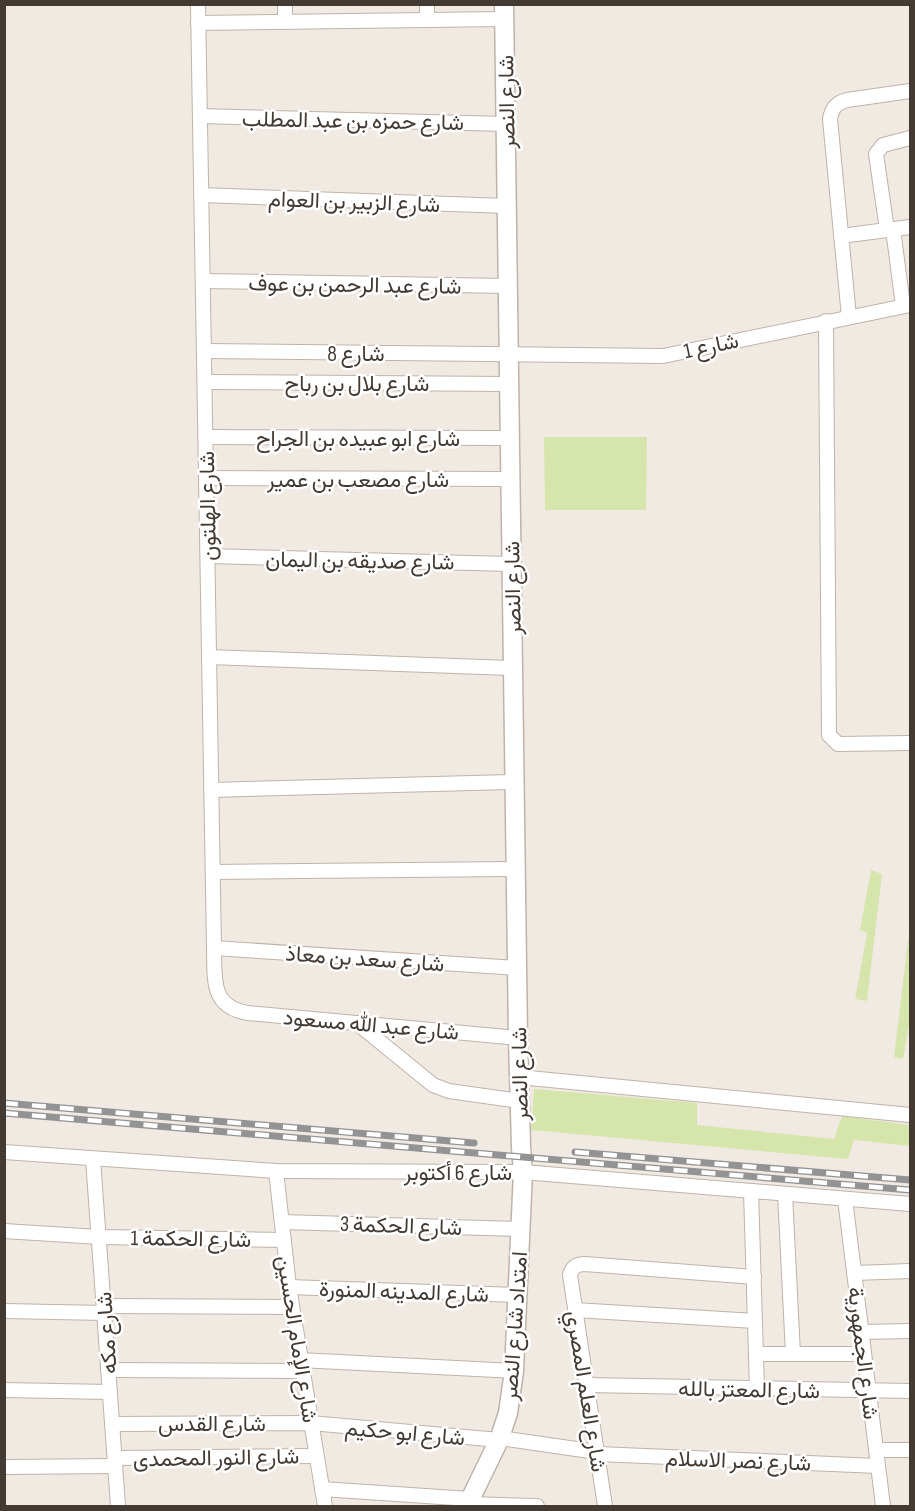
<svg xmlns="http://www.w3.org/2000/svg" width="915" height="1511" viewBox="0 0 915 1511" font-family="'Sofia Sans Condensed',Vazirmatn,sans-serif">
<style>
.green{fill:#d6e5ac}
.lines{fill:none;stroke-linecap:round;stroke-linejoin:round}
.minor-casing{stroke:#bfb3a9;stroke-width:16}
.tertiary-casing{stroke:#bfb3a9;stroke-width:21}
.minor{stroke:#fff;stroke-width:14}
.tertiary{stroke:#fff;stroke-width:18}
.rail-casing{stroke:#939393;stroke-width:7}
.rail{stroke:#fff;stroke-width:4.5;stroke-dasharray:14;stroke-linecap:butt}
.labels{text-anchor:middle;stroke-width:5;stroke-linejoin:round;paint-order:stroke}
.street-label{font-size:22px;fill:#433a33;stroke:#fff}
</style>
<rect width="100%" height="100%" fill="#f1eae3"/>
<g class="green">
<path d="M544,437H647L646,510H545Z"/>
<path d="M871,870L882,874L867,1001L855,999L867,933L860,930Z"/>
<path d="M910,924V1020L903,1059L894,1057Z"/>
<path d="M534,1089L697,1103V1125L834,1139L842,1116L910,1125V1146L854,1140L848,1159L531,1130Z"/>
</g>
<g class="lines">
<g class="minor-casing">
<g id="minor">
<path d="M198,4L214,948C215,979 210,1007 248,1013L518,1038"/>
<path d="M285,4V22"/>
<path d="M427,4V20"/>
<path d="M198,23L504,19"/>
<path d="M200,116L506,124"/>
<path d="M201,195L507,206"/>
<path d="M893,229L903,306"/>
<path d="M887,230L876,154L883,145L910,138"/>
<path d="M841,236L910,227"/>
<path d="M203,281L508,286"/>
<path d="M849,317L830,119C832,108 836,103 847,100L910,91"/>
<path d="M826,321L829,735L838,744L910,743"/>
<path d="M204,351L663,356L910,305"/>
<path d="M205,382L509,384"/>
<path d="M205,437L510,438"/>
<path d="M206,478L510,479"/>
<path d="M208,556L512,564"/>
<path d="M209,657L513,668"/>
<path d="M211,790L514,782"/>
<path d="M213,872L516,869"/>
<path d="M214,948L517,968"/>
<path d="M357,1023L433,1085L449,1091L520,1101"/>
<path d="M519,1077L910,1115"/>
<path d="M4,1152L276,1171L523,1172L910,1204"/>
<path d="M93,1159L118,1506"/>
<path d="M276,1171L289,1287L325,1506"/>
<path d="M751,1191L757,1389"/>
<path d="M785,1194L793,1354"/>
<path d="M845,1199L883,1506"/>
<path d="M282,1222L521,1229"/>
<path d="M4,1231L99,1237L284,1240"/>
<path d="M854,1273L910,1271"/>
<path d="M289,1287L518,1295"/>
<path d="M104,1306L292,1307"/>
<path d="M575,1310L755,1321"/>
<path d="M4,1311L104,1313"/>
<path d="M861,1332L910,1331"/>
<path d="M756,1354H864"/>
<path d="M300,1360L514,1371"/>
<path d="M108,1370L302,1371"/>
<path d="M587,1385L910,1391"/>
<path d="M4,1390L110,1392"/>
<path d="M112,1424L311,1423L499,1440"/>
<path d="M500,1438L597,1452"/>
<path d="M876,1450H910"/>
<path d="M598,1454L878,1466"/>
<path d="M115,1458L316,1456"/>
<path d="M4,1467L115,1466"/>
<path d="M322,1489L470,1499"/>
<path d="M468,1504L537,1506"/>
<path d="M605,1506L570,1275C572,1267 577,1264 585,1264L754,1277"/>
</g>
</g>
<g class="tertiary-casing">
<path id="tertiary" d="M467,1506L499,1440L508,1413L514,1371L523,1172L521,1147L518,1038L504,4"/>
</g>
<use href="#minor" class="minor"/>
<use href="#tertiary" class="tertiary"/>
<g class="rail-casing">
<g id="rail">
<path d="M4,1103L474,1143"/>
<path d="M4,1113L910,1190"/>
<path d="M575,1152L910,1180"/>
</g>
</g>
<use href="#rail" class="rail"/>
</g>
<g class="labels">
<g class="street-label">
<text transform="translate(506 102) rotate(-91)" y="8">شارع النصر</text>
<text transform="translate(353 120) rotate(1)" y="8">شارع حمزه بن عبد المطلب</text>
<text transform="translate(354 201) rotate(2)" y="8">شارع الزبير بن العوام</text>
<text transform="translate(355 284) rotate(1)" y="8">شارع عبد الرحمن بن عوف</text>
<text transform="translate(711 345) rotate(-12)" y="8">شارع 1</text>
<text x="356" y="361">شارع 8</text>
<text x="357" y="391">شارع بلال بن رباح</text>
<text x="358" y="446">شارع ابو عبيده بن الجراح</text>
<text x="358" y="487">شارع مصعب بن عمير</text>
<text transform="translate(207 506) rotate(-91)" y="8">شارع الهلتون</text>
<text transform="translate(360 560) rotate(1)" y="8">شارع صديقه بن اليمان</text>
<text transform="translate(512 588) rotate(-91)" y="8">شارع النصر</text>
<text transform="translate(365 958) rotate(4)" y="8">شارع سعد بن معاذ</text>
<text transform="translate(371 1024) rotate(5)" y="8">شارع عبد الله مسعود</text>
<text transform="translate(519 1074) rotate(-91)" y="8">شارع النصر</text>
<text x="458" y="1180">شارع 6 أكتوبر</text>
<text transform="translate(401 1225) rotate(2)" y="8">شارع الحكمة 3</text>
<text transform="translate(191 1238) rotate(1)" y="8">شارع الحكمة 1</text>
<text transform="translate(404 1291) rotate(2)" y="8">شارع المدينه المنورة</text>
<text transform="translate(514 1326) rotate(-86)" y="8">امتداد شارع النصر</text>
<text transform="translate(106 1333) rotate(-94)" y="8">شارع مكه</text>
<text transform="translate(298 1339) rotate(81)" y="8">شارع الإمام الحسين</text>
<text transform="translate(864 1353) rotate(83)" y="8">شارع الجمهورية</text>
<text transform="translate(749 1389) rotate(1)" y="8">شارع المعتز بالله</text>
<text transform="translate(587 1391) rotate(81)" y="8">شارع العلم المصري</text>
<text x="212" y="1431">شارع القدس</text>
<text transform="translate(405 1432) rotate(5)" y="8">شارع ابو حكيم</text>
<text transform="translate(216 1457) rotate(-1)" y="8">شارع النور المحمدى</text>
<text transform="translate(738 1460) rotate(2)" y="8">شارع نصر الاسلام</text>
</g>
</g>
<rect width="915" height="1511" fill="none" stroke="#433a33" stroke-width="12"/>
</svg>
